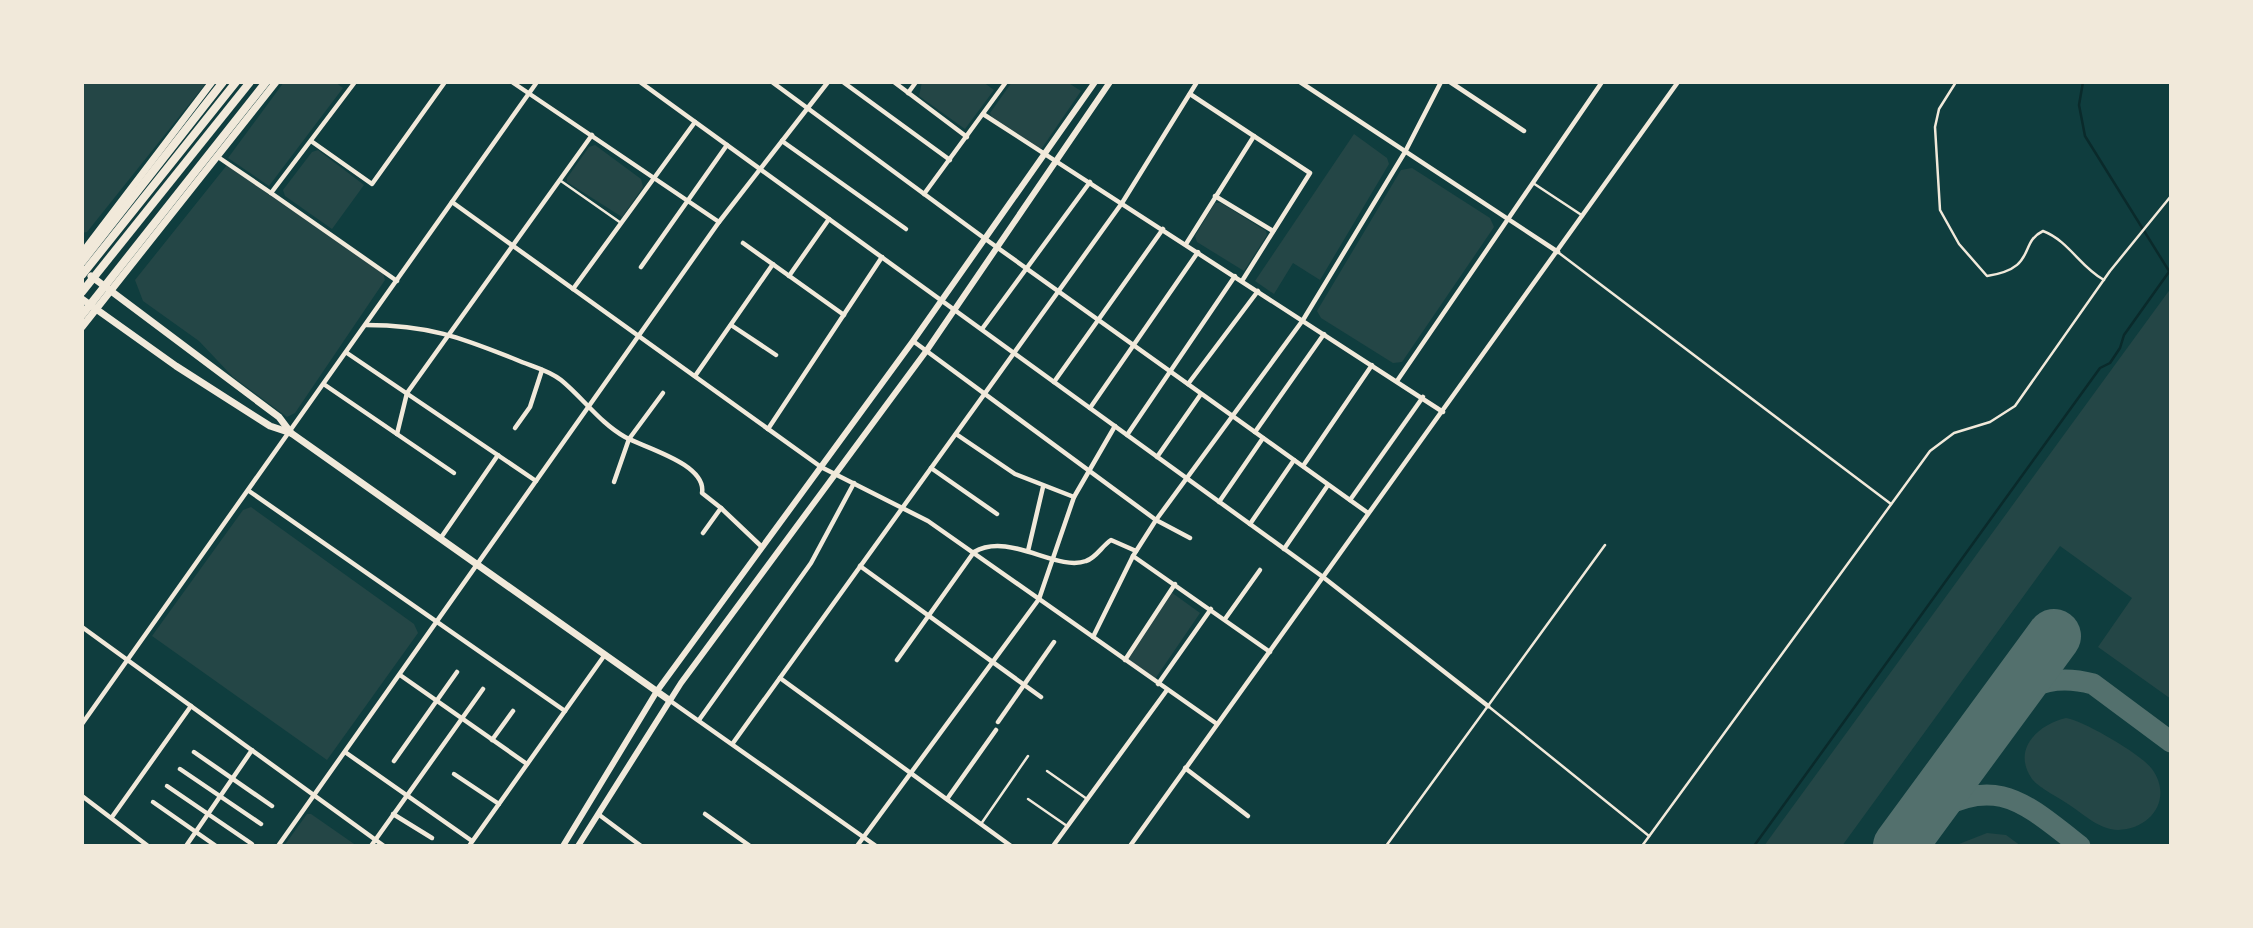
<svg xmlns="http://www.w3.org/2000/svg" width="2253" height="928" viewBox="0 0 2253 928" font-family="'Noto Sans',sans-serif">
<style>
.green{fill:#244646}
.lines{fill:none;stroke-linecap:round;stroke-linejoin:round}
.stream{stroke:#0a2a2b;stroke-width:2.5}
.taxiway{stroke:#53706d;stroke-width:21}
.runway{stroke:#53706d;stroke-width:54}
.service{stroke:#f1e9da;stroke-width:2.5}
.minor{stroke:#f1e9da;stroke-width:4.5}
.tertiary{stroke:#f1e9da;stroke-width:6}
.secondary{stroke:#f1e9da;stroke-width:7}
.trunk{stroke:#f1e9da;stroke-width:8}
</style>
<rect width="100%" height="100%" fill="#0f3d3e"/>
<g class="green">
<path d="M82,82H207L87,232L82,233Z"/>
<path d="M284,82H335L343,88L269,186L228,158Z"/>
<path d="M922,82H983L994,90L965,129L919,96Z"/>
<path d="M1012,82H1067L1081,91L1042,148H1037L992,117L990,113Z"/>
<path d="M1354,134L1387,158L1389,164L1320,280L1293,263L1274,294L1255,281Z"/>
<path d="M595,145L641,179L643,187L622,217L567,182V178L589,147Z"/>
<path d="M318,150L364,185L332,229L285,196L283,190L312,152Z"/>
<path d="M227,165L383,273L385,280L295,413L287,417L233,377L199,341L143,301L135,280Z"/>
<path d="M1412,168L1490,218L1494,227L1402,362L1393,363L1321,318L1317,311L1401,170Z"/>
<path d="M1215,203H1221L1266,231L1267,235L1244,271L1197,242L1195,236Z"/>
<path d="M2171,288V699L2098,647L2132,598L2060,546L1842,846H1764Z"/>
<path d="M251,507L414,624L418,633L327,760L152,636L243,510Z"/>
<path d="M1171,592L1200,613L1155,679L1126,658Z"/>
<path d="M2066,718C2084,721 2141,754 2152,769C2173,798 2152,829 2118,830C2101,830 2084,815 2071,806C2060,798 2040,789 2032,779C2011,749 2039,724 2066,718Z"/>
<path d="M307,814H311L357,846H284Z"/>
<path d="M1987,833L2006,835L2021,846H1954Z"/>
</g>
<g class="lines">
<g class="stream">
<path d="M2083,82L2079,105L2085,136L2169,271"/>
<path d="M1754,846L2100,368L2110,363L2120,348L2124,335L2171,269"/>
</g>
<g class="taxiway">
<path d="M2007,701C2035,681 2060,675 2093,684L2171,742"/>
<path d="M1920,819C1994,774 2018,797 2080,846"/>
</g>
<path class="runway" d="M1900,846L2054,636"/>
<g class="service">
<path d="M1956,82L1939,109L1935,127L1940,210L1959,244L1987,276C2038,268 2018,243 2043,231C2069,241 2080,267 2104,280"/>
<path d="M561,181L621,223"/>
<path d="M1533,183L1583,216"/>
<path d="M1559,253L1891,504"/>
<path d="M1488,706L1649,836"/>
<path d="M1047,771L1087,799"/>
<path d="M1028,799L1067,826"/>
<path d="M981,824L1028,756"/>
<path d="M1386,846L1605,545"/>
<path d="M1642,846L1930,451L1954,433L1990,422L2015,406L2110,271L2171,196"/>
</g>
<g class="minor">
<path d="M355,82L271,193L397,281"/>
<path d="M512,82L719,222"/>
<path d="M640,82L1323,577L1488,706"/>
<path d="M772,82L984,238L1368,513"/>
<path d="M843,82L950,160"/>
<path d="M894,82L967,137"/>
<path d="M1300,82L1558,252"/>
<path d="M1450,82L1524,131"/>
<path d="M908,93L916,82"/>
<path d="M1190,94L1310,173L1242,281"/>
<path d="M983,114L1443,412"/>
<path d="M311,141L372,184L445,82"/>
<path d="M782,141L906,229"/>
<path d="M218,157L271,193"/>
<path d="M924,194L1006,82"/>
<path d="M1215,196L1273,231"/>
<path d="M452,202L821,467L928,521L1217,724"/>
<path d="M743,243L844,315"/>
<path d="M1186,244L1254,136"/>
<path d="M641,267L727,145"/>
<path d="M789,276L829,219"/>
<path d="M573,289L695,122"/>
<path d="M366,325C428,325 460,337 517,360C531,366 549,370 561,380C583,398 600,423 625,437C645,448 707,464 702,493L721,508"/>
<path d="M731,325L776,355"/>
<path d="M982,329L1090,182"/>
<path d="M913,341L1156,520L1190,538"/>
<path d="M347,353L536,481"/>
<path d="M695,376L773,264"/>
<path d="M1397,381L1602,82"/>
<path d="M1054,382L1163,229"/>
<path d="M1188,384L1258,291"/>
<path d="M325,385L454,473"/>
<path d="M1090,408L1198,252"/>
<path d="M515,428L530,407L542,370"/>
<path d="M768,429L882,257"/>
<path d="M1255,432L1324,334"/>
<path d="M397,434L407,393L592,135"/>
<path d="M956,434L1015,474L1074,497"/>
<path d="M1127,435L1235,276"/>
<path d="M1157,457L1201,394"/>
<path d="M1303,466L1372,365"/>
<path d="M931,468L997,514"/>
<path d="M614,482L629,439L663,393"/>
<path d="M249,491L565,711"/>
<path d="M1350,500L1423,397"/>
<path d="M1219,502L1263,438"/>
<path d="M1250,524L1294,460"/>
<path d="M703,533L721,508L762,547"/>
<path d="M440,539L498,455"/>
<path d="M1284,549L1328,485"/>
<path d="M1028,551L1043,487"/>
<path d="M1133,556L1270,652"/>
<path d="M860,566L1041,697"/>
<path d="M1225,619L1260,570"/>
<path d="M82,627L384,846"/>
<path d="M1093,637L1133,556L1156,520L1303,320L1405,152L1441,82"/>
<path d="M897,660L974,552C1009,531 1056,572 1086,561C1096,558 1102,546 1111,540L1136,551"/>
<path d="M1125,660L1175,584"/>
<path d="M400,675L527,764"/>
<path d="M780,678L1011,846"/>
<path d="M1158,684L1211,609"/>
<path d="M669,700L876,846"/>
<path d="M699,720L811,563L854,483"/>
<path d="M998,722L1054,642"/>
<path d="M82,724L537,82"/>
<path d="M492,740L513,711"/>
<path d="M733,743L1122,203L1197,82"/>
<path d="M194,752L272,806"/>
<path d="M345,752L472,841"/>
<path d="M394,761L457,672"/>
<path d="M1185,768L1248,816"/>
<path d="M180,769L261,824"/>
<path d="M454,774L499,804"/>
<path d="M167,786L252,844"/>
<path d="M82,796L148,846"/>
<path d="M947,799L996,730"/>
<path d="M153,802L216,846"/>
<path d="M393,814L432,838"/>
<path d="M598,814L641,846"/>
<path d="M705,814L750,846"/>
<path d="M112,817L191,706"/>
<path d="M186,846L252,750"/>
<path d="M278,846L719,222L828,82"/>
<path d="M371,846L483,689"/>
<path d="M469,846L604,656"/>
<path d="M857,846L1039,599L1074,497L1115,426"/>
<path d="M1053,846L1167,690"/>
<path d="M1130,846L1678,82"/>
</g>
<g class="tertiary">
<path d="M563,846L657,691L913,341L1095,82"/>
<path d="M578,846L681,683L927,350L1110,82"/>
</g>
<g class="secondary">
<path d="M82,253L212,82"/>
<path d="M91,276L279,417L291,433"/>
<path d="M82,299L176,366L270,426L291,433L669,700"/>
<path d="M82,327L276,82"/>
</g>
<g class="trunk">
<path d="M82,262L223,82"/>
<path d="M82,275L236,82"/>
<path d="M82,292L250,82"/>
<path d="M82,315L266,82"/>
</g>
</g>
<rect width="2253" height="928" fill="none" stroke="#f1e9da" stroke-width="168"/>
</svg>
